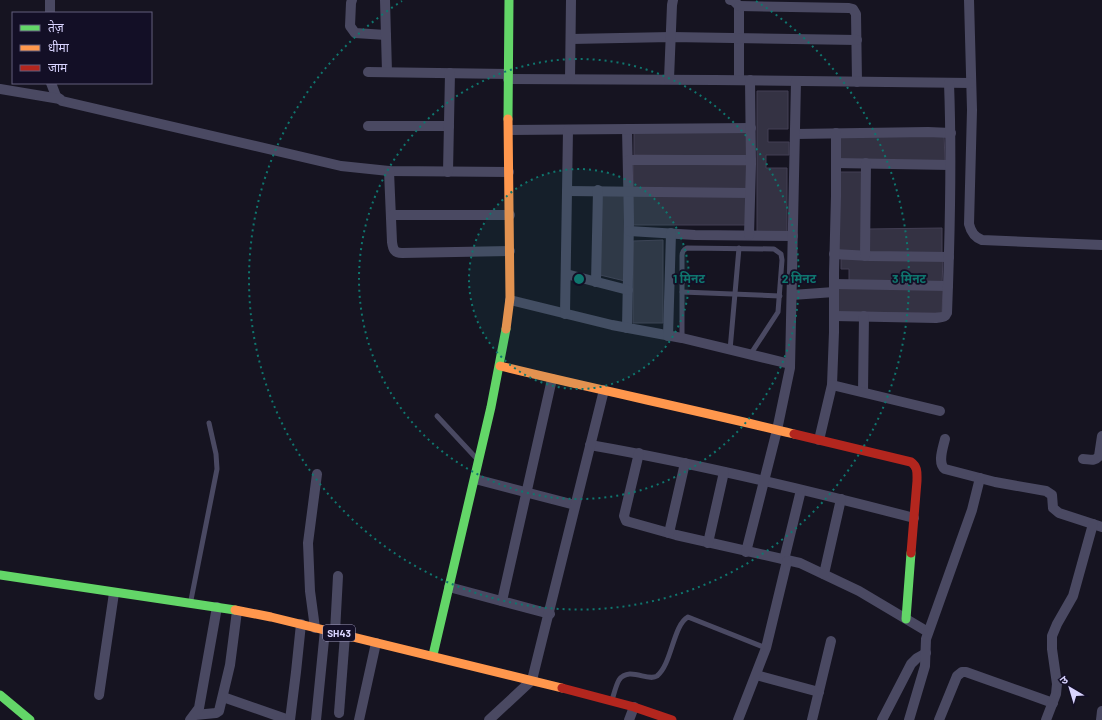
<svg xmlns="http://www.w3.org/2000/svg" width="1102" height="720" viewBox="0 0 1102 720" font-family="Barlow,'Noto Sans Devanagari',sans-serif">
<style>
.building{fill:#343243;stroke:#433f54}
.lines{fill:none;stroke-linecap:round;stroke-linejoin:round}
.lane{stroke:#4a4962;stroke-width:5}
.street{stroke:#4a4962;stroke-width:10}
.fast{stroke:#63d668;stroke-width:9}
.slow{stroke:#ff974d;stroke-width:9}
.jam{stroke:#b3261e;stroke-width:9}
.ring{fill:none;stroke:#0f766e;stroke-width:2;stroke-dasharray:2 4}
.labels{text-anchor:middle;stroke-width:3.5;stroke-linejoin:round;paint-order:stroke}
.shield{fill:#130f26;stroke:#9e99be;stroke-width:1}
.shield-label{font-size:10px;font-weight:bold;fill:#d9d4ff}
.centre{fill:#0f766e;stroke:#130f26;stroke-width:2}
.ring-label{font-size:12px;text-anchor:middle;font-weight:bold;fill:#0f766e;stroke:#130f26;stroke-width:3.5;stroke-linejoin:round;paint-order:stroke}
</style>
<rect width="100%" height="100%" fill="#161421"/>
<g class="building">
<path d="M757,91H788V129H768V142H789V155H766V168H787V232H757Z"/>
<path d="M634,131H749L748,156L634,155Z"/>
<path d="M944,134L945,161L838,162V135Z"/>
<path d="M633,164L748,165V189L633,188Z"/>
<path d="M840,172H864L863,253H839Z"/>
<path d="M601,191H625V281L600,275Z"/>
<rect x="633" y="196" width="113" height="29"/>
<path d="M942,228V255H868V229Z"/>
<path d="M663,240V323H633V241Z"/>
<path d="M841,259H943L942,284L849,283V269H841Z"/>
<path d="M838,286L943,288L942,313L837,312Z"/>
</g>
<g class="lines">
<g class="lane">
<path d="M682,292L780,296"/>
<path d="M682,338V256C682,252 683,250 687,248L774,249L781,254L782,260L778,312L750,355"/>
<path d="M730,350L739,248"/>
<path d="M437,416L477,459"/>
<path d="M191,600L217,469L216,454L209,423"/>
<path d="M612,700C614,694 616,685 619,680C629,666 648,682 657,676C672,664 673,625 688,617L766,648"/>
</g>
<g class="street">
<path d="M50,0V13"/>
<path d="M352,0L351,3L350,26L355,33L386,35"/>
<path d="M385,0L387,72"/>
<path d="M730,0H733L739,6V80"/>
<path d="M969,0L972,110L969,224C971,232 974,237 982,240L1102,245"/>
<path d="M739,6L849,8L853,9L856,14L857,82"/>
<path d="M571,39L671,37L857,40"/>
<path d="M368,72L508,74"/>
<path d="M508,79L714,80L971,83"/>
<path d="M570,79L571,0"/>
<path d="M669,79L672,5L673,0"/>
<path d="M51,83L56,96L62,101L341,166L389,171L509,172"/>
<path d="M0,89L60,99"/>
<path d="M368,126H449"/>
<path d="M627,129L629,222L627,328"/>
<path d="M509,130L751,128"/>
<path d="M795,134L928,132L951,133"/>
<path d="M628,160H751"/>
<path d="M836,163L950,165"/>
<path d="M389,171L392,242C393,249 394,253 402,253L510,251"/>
<path d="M448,172L450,73"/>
<path d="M567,191L750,193"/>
<path d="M391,215H510"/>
<path d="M629,231L695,235L793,236"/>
<path d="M749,235L751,164L750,80"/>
<path d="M834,254L870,256L949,257"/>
<path d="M865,256L866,163"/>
<path d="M566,274L628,290"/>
<path d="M596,282L598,190"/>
<path d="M834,284L948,286"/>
<path d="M792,295L834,292"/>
<path d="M510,300L612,325L682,338L790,364"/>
<path d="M565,314L568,130"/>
<path d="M834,316L936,318C942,317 945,318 947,313C950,236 952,160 949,83"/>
<path d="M668,336L671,233"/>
<path d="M832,385L834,332V273L836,196V133"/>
<path d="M863,392L864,316"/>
<path d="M945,439C943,448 937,463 945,469L995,482L1046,491L1052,495L1053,508L1059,513L1102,527"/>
<path d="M819,440L832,385L940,411"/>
<path d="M590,445C699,464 807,490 914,518"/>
<path d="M639,453L624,516L626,521L676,535L800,563L859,591L928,632"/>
<path d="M1083,459C1089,459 1095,462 1099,456L1102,436"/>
<path d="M475,479L575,505"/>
<path d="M669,533L685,463"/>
<path d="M708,543L724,472"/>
<path d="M746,552L777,430L790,368L796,81"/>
<path d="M784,560L801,490"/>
<path d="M824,574L841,499"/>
<path d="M449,587L550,614"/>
<path d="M502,601L552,379"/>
<path d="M315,628L310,591L308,543L317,474"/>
<path d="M335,632L338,576"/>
<path d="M756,675L819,692"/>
<path d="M99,695L114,593"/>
<path d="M223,697L289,720"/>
<path d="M339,713L345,635"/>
<path d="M195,715L216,713L219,711L230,665L237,611"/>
<path d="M190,720L199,708L217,607"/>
<path d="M290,720L296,672L301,624"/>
<path d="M316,720L325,630"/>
<path d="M359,720L376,643"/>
<path d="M489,720L532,680L604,390"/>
<path d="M629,720L634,707"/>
<path d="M738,720L766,648L787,561"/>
<path d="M812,720L831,641"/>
<path d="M882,720L911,664L917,658L926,653"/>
<path d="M909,720L925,666L926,639L972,510L980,478"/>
<path d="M939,720L957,676L962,672H966L1053,703"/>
<path d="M1046,720L1056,694L1057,684L1052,649V636L1057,624L1073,596L1093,524"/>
<path d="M1101,720L1102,711"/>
</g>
<g class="fast">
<path d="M508,119L509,0"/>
<path d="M0,575L235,610"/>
<path d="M906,619L911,553"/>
<path d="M433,655L491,407L506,329"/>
<path d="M0,695L30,720"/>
</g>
<g class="slow">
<path d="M506,329L510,298L508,119"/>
<path d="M500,366C598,390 696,410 794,434"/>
<path d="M235,610L271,617L562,688"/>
</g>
<g class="jam">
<path d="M794,434L911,462C918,467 917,473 917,481L911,553"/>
<path d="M562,688L634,707L672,720"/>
</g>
</g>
<circle cx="579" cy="279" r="110" fill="#0f766e" fill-opacity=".12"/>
<g class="ring">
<circle cx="579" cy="279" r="110"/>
<circle cx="579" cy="279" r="220"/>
<path d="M756 1A330 330 0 1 1 402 1"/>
</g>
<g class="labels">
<rect class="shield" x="323" y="625" width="32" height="16" rx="3"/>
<g class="shield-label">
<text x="339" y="637">SH43</text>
</g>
</g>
<circle cx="579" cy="279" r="6" class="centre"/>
<g class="ring-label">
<text x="689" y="283">1 मिनट</text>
<text x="799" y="283">2 मिनट</text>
<text x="909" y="283">3 मिनट</text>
</g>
<rect x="12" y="12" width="140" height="72" fill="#130f26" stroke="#625e7d"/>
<rect x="20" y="25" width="20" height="6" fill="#63d668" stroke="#625e7d"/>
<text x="48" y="32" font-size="12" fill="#d9d4ff">तेज़</text>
<rect x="20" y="45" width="20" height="6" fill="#ff974d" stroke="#625e7d"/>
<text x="48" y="52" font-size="12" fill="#d9d4ff">धीमा</text>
<rect x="20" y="65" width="20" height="6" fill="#b3261e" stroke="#625e7d"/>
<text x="48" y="72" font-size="12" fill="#d9d4ff">जाम</text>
<g transform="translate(1070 688) rotate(322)" stroke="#130f26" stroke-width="3" paint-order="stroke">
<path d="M0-3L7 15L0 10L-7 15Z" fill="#d9d4ff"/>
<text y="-6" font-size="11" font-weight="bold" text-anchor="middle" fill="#d9d4ff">उ</text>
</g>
</svg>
